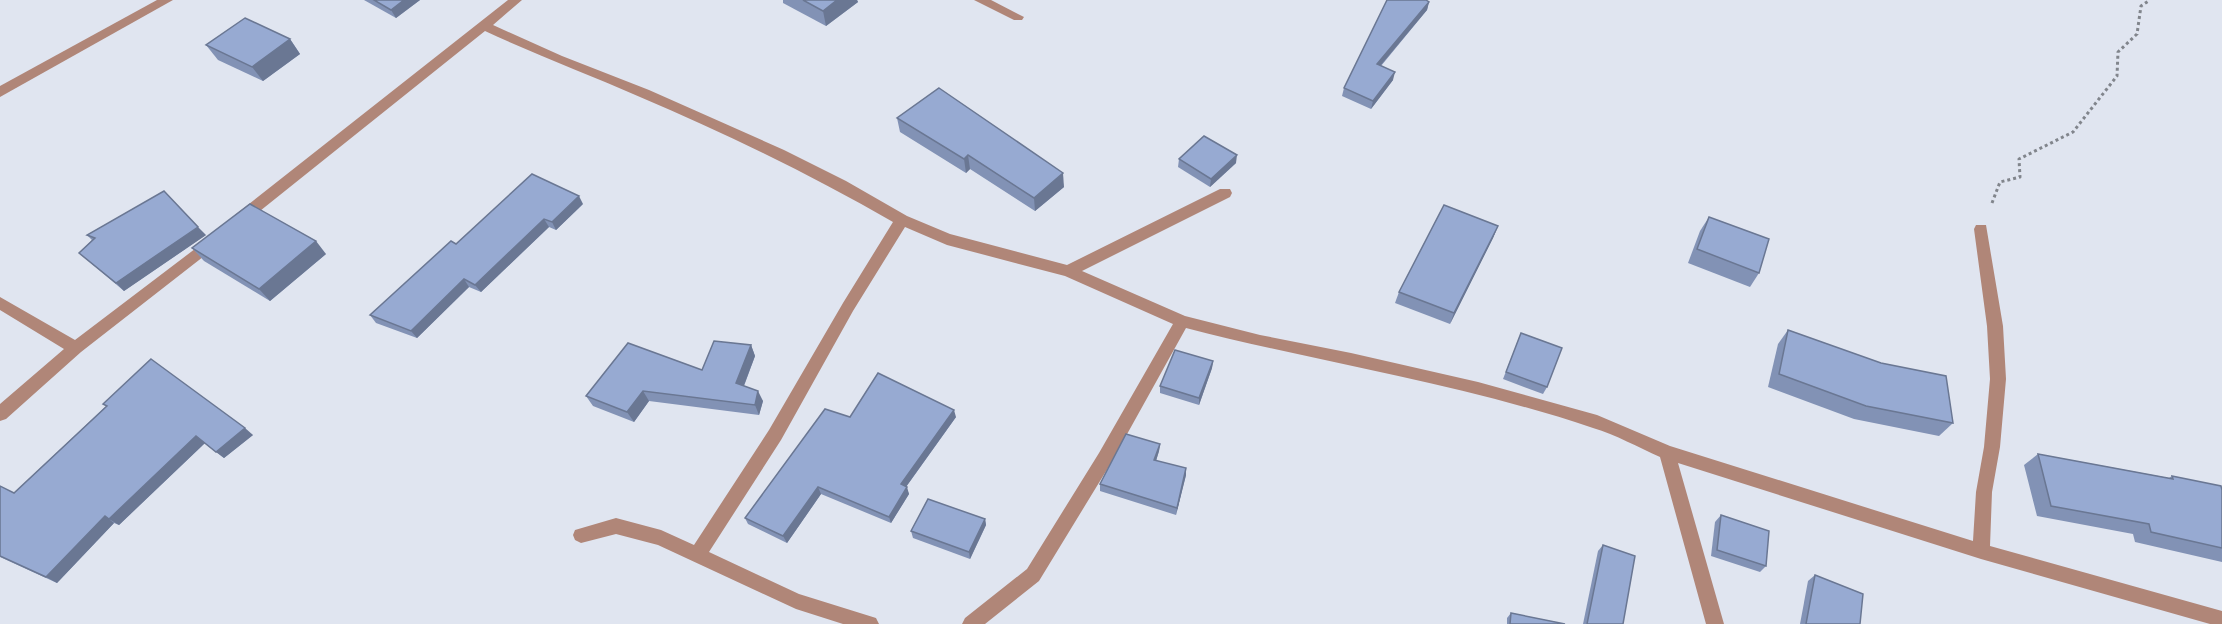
<svg xmlns="http://www.w3.org/2000/svg" width="2222" height="624" viewBox="0 0 2222 624" font-family="Figtree,sans-serif">
<style>
.lines{fill:none;stroke-linecap:round;stroke-linejoin:round}
.path{stroke:#81858c;stroke-width:3;stroke-dasharray:3 3;stroke-linecap:butt}
.street{fill:#b08678;fill-rule:evenodd}
.wall{fill:#8292b5}
.shaded-wall{fill:#6a7793}
.building{fill:#97aad2;stroke:#6a7793;stroke-width:1.5}
</style>
<rect width="100%" height="100%" fill="#e0e5f0"/>
<g class="lines">
<path class="path" d="M1992,203L2000,182L2020,177L2019,159L2073,132L2117,76L2118,52L2137,34L2141,6L2150,0"/>
<g class="street">
<path d="M157,0H173L0,97V86Z"/>
<path d="M508,0H522L493,25L562,56L649,90L784,150L846,181L907,216L950,234L1067,265L1220,189H1230L1232,193L1230,197L1082,271L1185,316L1260,335L1351,353L1478,382L1597,415L1670,446L1973,541L1976,492L1984,447L1990,379L1987,326L1974,229L1976,225H1986L2003,326L2006,379L2000,447L1992,492L1990,546L2222,611V624H2210L1981,559L1678,463L1724,624H1706L1660,457C1638,447 1616,435 1593,428C1460,383 1321,363 1186,328L1111,463L1039,581L985,624H962L965,618L1027,569L1099,453L1173,324L1065,276L947,245L905,227L853,311L781,440L709,552L799,594L876,618L879,624H843L796,609L658,545L616,534L581,543L575,540L573,535L575,530L616,518L661,530L694,545L769,430L843,303L893,222C812,175 727,134 640,97C588,74 536,55 485,31L245,223H235L233,219L235,215Z"/>
<path d="M974,0H991L1024,17L1022,20H1014Z"/>
<path d="M212,236L217,238L219,242L217,246L81,352L6,419L0,421V404L64,349L0,310V297L75,340Z"/>
</g>
</g>
<g class="wall">
<path d="M364,0H420L396,18Z"/>
<path d="M783,0H857L858,2L826,26L783,3Z"/>
<path d="M1429,2L1427,10L1381,66L1393,80L1371,109L1342,96L1344,88Z"/>
<path d="M290,39L300,54L263,81L218,60L206,45Z"/>
<path d="M897,118L1064,187L1035,211L970,169L966,173L900,132Z"/>
<path d="M1179,159L1236,163L1210,187L1178,167Z"/>
<path d="M583,204L556,230L549,227L481,292L469,287L417,338L376,323L370,315L456,244Z"/>
<path d="M1709,217L1759,273L1750,287L1688,263L1700,231Z"/>
<path d="M1498,226L1493,238L1450,324L1395,303L1399,292Z"/>
<path d="M87,235H206L124,291L79,253L92,240Z"/>
<path d="M192,248L326,254L270,301L204,261Z"/>
<path d="M1788,330L1953,423L1939,436L1854,419L1768,387L1778,344Z"/>
<path d="M1521,333L1547,387L1543,394L1503,379Z"/>
<path d="M751,345L755,356L744,386L763,401L759,415L649,401L634,422L593,406L586,396L702,370Z"/>
<path d="M1213,361L1212,368L1199,405L1160,393V386Z"/>
<path d="M103,404L253,435L224,458L205,443L119,525L114,523L57,583L0,557V486L14,493L106,406Z"/>
<path d="M850,417H956L906,487L909,494L891,523L821,494L787,543L748,524L745,518Z"/>
<path d="M1160,444L1159,451L1156,461L1186,475L1176,515L1100,491V484Z"/>
<path d="M2038,454L2169,478L2172,476L2222,490V562L2135,542L2133,534L2037,516L2024,465Z"/>
<path d="M1721,515L1766,566L1760,572L1711,556L1715,522Z"/>
<path d="M985,519L986,525L970,559L913,538L911,531Z"/>
<path d="M1603,545L1623,624H1583L1598,551Z"/>
<path d="M1815,575L1860,624H1800L1808,581Z"/>
<path d="M1511,613L1565,624H1507V618Z"/>
</g>
<g class="shaded-wall">
<path d="M404,0H420L396,18L391,10Z"/>
<path d="M837,0H857L858,2L826,26L823,11Z"/>
<path d="M1429,2L1427,10L1375,72L1377,64Z"/>
<path d="M290,39L300,54L263,81L252,67Z"/>
<path d="M1395,72L1393,80L1371,109L1373,101Z"/>
<path d="M968,155L970,169L966,173L964,159Z"/>
<path d="M1237,155L1236,163L1210,187L1211,179Z"/>
<path d="M1063,173L1064,187L1035,211L1034,198Z"/>
<path d="M579,196L583,204L556,230L552,222Z"/>
<path d="M544,219L549,227L481,292L475,285Z"/>
<path d="M1498,226L1493,238L1450,324L1454,313Z"/>
<path d="M198,227L206,235L124,291L116,283Z"/>
<path d="M316,241L326,254L270,301L259,289Z"/>
<path d="M464,279L469,287L417,338L411,331Z"/>
<path d="M751,345L755,356L741,393L736,383Z"/>
<path d="M1213,361L1212,368L1199,405V398Z"/>
<path d="M643,391L649,401L634,422L627,412Z"/>
<path d="M758,391L763,401L759,415L755,405Z"/>
<path d="M954,410L956,417L903,491L901,484Z"/>
<path d="M245,428L253,435L224,458L216,452Z"/>
<path d="M196,436L205,443L119,525L109,519Z"/>
<path d="M1160,444L1159,451L1154,467V460Z"/>
<path d="M1186,468V475L1176,515L1177,508Z"/>
<path d="M818,487L821,494L787,543L783,536Z"/>
<path d="M907,487L909,494L891,523L889,517Z"/>
<path d="M105,516L114,523L57,583L46,577Z"/>
<path d="M985,519L986,525L970,559L969,552Z"/>
</g>
<g class="building">
<path d="M374,0H404L391,10Z"/>
<path d="M803,0H837L823,11Z"/>
<path d="M1387,0H1426L1429,2L1377,64L1395,72L1373,101L1344,88Z"/>
<path d="M245,18L290,39L252,67L206,45Z"/>
<path d="M939,88L1063,173L1034,198L968,155L964,159L897,118Z"/>
<path d="M1204,136L1237,155L1211,179L1179,159Z"/>
<path d="M532,174L579,196L552,222L544,219L475,285L464,279L411,331L370,315L451,241L456,244Z"/>
<path d="M164,191L198,227L116,283L79,253L95,238L87,235Z"/>
<path d="M250,204L316,241L259,289L192,248Z"/>
<path d="M1444,205L1498,226L1454,313L1399,292Z"/>
<path d="M1709,217L1769,239L1759,273L1697,249Z"/>
<path d="M1788,330L1881,363L1946,376L1953,423L1866,406L1779,374Z"/>
<path d="M1521,333L1562,348L1547,387L1506,372Z"/>
<path d="M714,341L751,345L736,383L758,391L755,405L643,391L627,412L586,396L628,343L702,370Z"/>
<path d="M1175,350L1213,361L1199,398L1160,386Z"/>
<path d="M151,359L245,428L216,452L196,436L109,519L105,516L46,577L0,556V486L14,493L107,406L103,404Z"/>
<path d="M878,373L954,410L901,484L907,487L889,517L818,487L783,536L745,518L825,409L850,417Z"/>
<path d="M1126,434L1160,444L1154,460L1186,468L1177,508L1100,484Z"/>
<path d="M2038,454L2173,479L2172,476L2221,486L2222,490V548L2151,532L2149,524L2051,506Z"/>
<path d="M928,499L985,519L969,552L911,531Z"/>
<path d="M1721,515L1769,531L1766,566L1717,550Z"/>
<path d="M1603,545L1635,556L1623,624H1587Z"/>
<path d="M1815,575L1863,594L1860,624H1806Z"/>
<path d="M1511,613L1565,624H1510Z"/>
</g>
</svg>
